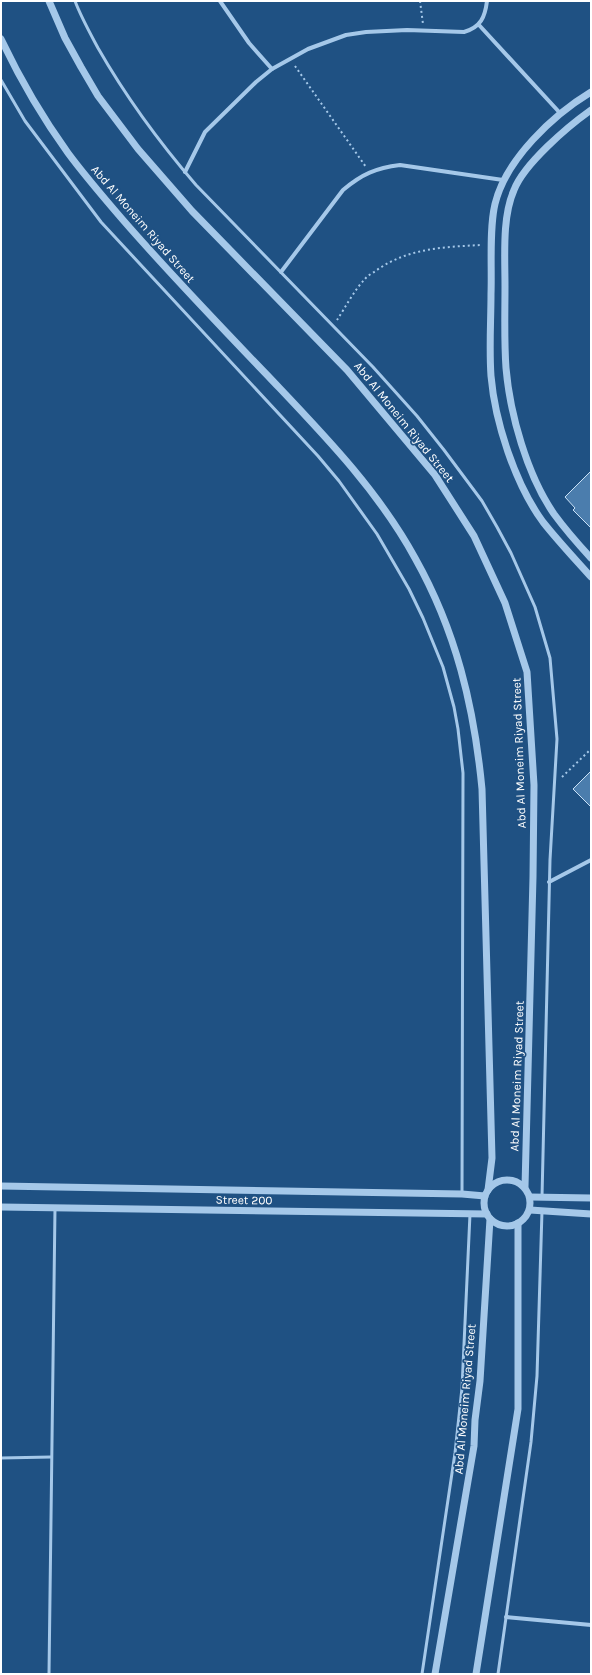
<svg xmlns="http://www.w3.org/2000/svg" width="592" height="1675" viewBox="0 0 592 1675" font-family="Karla,sans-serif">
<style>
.building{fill:#4b7dad;stroke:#c9e1f7}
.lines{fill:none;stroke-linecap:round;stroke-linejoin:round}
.path{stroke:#a5c8e9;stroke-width:2;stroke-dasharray:2 3;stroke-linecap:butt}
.service{stroke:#a5c8e9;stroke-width:3}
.minor{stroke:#a5c8e9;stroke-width:4}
.tertiary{stroke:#a5c8e9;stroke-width:7}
.labels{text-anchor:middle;stroke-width:3.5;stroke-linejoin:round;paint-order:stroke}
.street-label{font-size:12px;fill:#fff;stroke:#1f5183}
</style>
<rect width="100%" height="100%" fill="#1f5183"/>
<g class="building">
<path d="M591,471V528L573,510L575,508L565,497Z"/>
<path d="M591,771V807L573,789Z"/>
</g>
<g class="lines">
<g class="path">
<path d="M420,1L423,24"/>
<path d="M295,66L366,167"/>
<path d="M337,320C345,308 355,289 365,279C368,275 373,273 377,270C408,248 445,247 481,245"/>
<path d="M562,777L591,749"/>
</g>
<g class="service">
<path d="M75,1C81,17 90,33 98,48C126,97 159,142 196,185L373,367L417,416L444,450L482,501L497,527L511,553L535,607L550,658L557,739L550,860L542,1197"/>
<path d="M1,80L25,121L101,222L318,456L339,481L377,534L409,589L423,618L443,667L454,707L458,729L463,773L462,1194"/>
<path d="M1,1458L51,1457"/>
<path d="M49,1674L55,1208"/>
<path d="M422,1674L455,1453L462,1388L470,1214"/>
<path d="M498,1674L531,1442L537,1376L542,1211"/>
</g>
<g class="minor">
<path d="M220,1L249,43L272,69"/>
<path d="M479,25L560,113"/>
<path d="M185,172L205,132L256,82L272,69L308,49L346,35L366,32L407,30L464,32C481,27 485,17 487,1"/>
<path d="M281,272L343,190C362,174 376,168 400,165L503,180"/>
<path d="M549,882L591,860"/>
<path d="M506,1617L591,1625"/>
</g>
<g class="tertiary">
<path d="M49,1L65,38L81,67L98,96L138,149L192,211L347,370L435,475L474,536L505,603L527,672L534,785L533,877L525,1187"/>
<path d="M1,39C20,79 42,117 68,153C85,176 104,198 123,220C170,274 220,326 269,377C322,433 378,490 415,558C456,631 474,706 482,789L492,1158L488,1190"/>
<path d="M591,92C553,115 506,159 495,204C489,229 492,267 491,294C491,321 489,348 491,376C495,422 515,484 543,522C558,541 575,559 591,577"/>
<path d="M591,110C567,127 524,164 514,190C502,217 505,256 505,286C505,313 504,341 506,368C510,414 527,475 554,514C565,529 578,544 591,558"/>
<circle cx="507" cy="1203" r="23"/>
<path d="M1,1186L462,1194L485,1196"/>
<path d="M530,1197L591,1198"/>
<path d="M1,1207L487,1214"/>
<path d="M530,1210L591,1214"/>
<path d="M435,1674L474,1446L475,1420L480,1381L490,1219"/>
<path d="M476,1674L518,1409V1223"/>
</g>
</g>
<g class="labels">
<g class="street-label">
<text transform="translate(143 224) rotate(49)" y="4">Abd Al Moneim Riyad Street</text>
<text transform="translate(404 422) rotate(51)" y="4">Abd Al Moneim Riyad Street</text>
<text transform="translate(519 753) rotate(-92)" y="4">Abd Al Moneim Riyad Street</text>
<text transform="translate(517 1076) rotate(-88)" y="4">Abd Al Moneim Riyad Street</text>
<text transform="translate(244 1200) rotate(1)" y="4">Street 200</text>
<text transform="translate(465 1399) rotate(-85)" y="4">Abd Al Moneim Riyad Street</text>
</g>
</g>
<rect width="592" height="1675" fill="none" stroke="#ffffff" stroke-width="4"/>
</svg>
